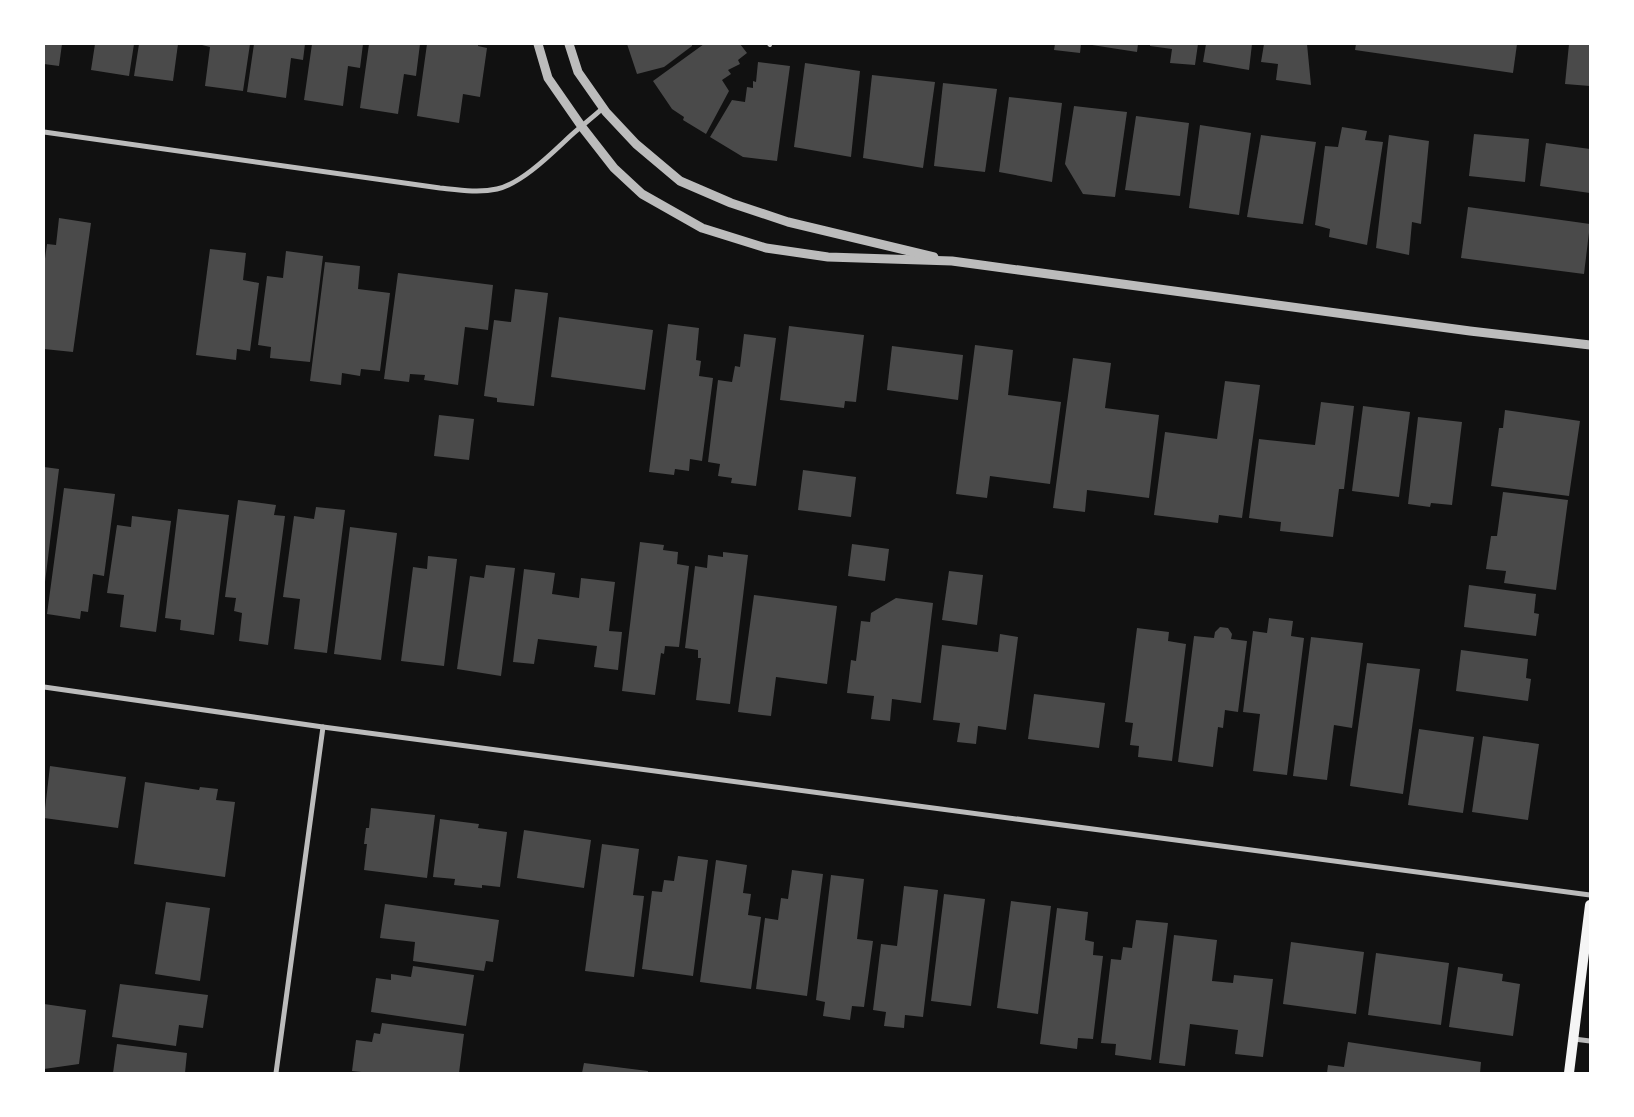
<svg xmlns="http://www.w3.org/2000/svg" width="1634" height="1117" viewBox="0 0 1634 1117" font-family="'Noto Sans',sans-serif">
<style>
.building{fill:#4a4a4a}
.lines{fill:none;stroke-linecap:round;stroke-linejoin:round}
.service{stroke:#bcbcbc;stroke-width:4}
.minor{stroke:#bcbcbc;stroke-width:5}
.tertiary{stroke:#bcbcbc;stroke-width:9}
.secondary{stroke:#f5f5f5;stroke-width:10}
</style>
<rect width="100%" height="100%" fill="#111"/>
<g class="building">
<path d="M44,44H62L59,66L44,64Z"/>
<path d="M95,44H134L129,76L91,70Z"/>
<path d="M139,44H178L173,81L134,76Z"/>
<path d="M198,44H250L243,91L205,86L210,47Z"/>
<path d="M254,44H305L303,60L291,58L286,98L247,92Z"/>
<path d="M312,44H363L360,68L348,66L343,106L304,100Z"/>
<path d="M369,44H420L416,76L404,74L398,114L360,108Z"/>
<path d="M427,44H478V46L487,48L480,97L463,94L459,123L417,116Z"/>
<path d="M627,44H692V46L664,67L637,74Z"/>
<path d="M704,44H740L747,53L738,60L740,64L728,70L731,74L722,80L729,91L706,134L683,120L684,117L672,109L653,81Z"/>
<path d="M1055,44H1081L1080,53L1054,50Z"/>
<path d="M1092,44H1138L1137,52L1092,45Z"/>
<path d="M1150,44H1198L1195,65L1170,63L1172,49L1150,46Z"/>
<path d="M1206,44H1252L1249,70L1203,62Z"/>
<path d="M1264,44H1307L1311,85L1276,80L1278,64L1261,62Z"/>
<path d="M1356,44H1517L1513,73L1355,50Z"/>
<path d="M1569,44H1590V86L1565,84Z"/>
<path d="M758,62L790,66L777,161L743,157L710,137L732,100L745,102L747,87L753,88V81L756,82Z"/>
<path d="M805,63L860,71L851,157L794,147Z"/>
<path d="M872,75L935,82L923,168L863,158Z"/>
<path d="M943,83L997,89L985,172L934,166Z"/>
<path d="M1009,97L1062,103L1052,182L999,172Z"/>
<path d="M1074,106L1127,112L1115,197L1083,194L1065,164Z"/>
<path d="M1136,116L1189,123L1180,196L1125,190Z"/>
<path d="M1200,125L1251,133L1239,215L1189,208Z"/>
<path d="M1342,127L1367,131L1365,140L1383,142L1367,245L1329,237L1330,229L1315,225L1325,146L1338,147Z"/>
<path d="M1474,134L1529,139L1525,182L1469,176Z"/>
<path d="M1261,135L1316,142L1303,224L1247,217Z"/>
<path d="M1389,135L1429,141L1421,224L1412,222L1409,255L1376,248Z"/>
<path d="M1546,143L1590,149V193L1540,186Z"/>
<path d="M1468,207L1590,224L1584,274L1461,258Z"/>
<path d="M59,218L91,223L73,352L44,349V266L47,244L56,245Z"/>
<path d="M210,249L246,253L243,280L259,283L250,351L237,349L236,360L196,355Z"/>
<path d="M286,251L323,256L310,362L270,358L271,347L258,345L267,276L283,278Z"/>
<path d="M325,262L360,266L358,289L390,293L380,371L361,369L360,376L342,373L341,385L310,381Z"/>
<path d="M398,273L493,285L488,330L465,327L458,385L424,380L425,375L410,374L409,382L384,379Z"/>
<path d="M515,289L548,293L534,406L497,402V398L484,396L494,320L511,322Z"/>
<path d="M559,317L653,330L645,390L551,377Z"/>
<path d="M668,324L699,328L696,360L701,361L699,376L713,378L702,461L690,459L689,471L675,469L674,475L649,472Z"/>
<path d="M789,326L864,335L856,402L845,401L844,408L780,400Z"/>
<path d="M744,334L776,338L756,486L731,483L732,478L718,476L720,464L708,462L718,380L732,382L735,366L740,367Z"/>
<path d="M975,345L1013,350L1008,395L1061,402L1050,484L990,476L987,498L956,494Z"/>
<path d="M892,346L963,355L958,400L887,390Z"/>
<path d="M1073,358L1111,363L1105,408L1159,415L1149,498L1087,490L1085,512L1053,508Z"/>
<path d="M1225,381L1260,385L1242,518L1219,515L1218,523L1154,515L1165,432L1217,439Z"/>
<path d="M1321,402L1354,406L1344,489H1339L1333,537L1280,531L1281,522L1249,518L1259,439L1315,445Z"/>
<path d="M1363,406L1410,412L1399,497L1352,491Z"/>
<path d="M1505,410L1580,421L1569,496L1491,486L1499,428H1503Z"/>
<path d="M439,415L474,419L469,460L434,456Z"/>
<path d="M1418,417L1462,422L1452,505L1431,503L1430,507L1408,504Z"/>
<path d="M44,467L59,469L45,582H44Z"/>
<path d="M803,470L856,477L851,517L798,510Z"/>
<path d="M64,488L115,494L104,576L93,574L88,612L81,611L80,619L47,614Z"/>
<path d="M1503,492L1568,500L1556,590L1504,583L1506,571L1486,569L1491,536H1497Z"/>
<path d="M238,500L276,505L274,515L285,516L268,645L239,641L242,613L234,611L236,598L225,597Z"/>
<path d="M316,507L345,510L327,653L294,649L300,599L283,597L294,516L314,519Z"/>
<path d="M178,509L229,515L214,635L180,630L181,620L165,618Z"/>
<path d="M132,516L171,521L156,632L120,627L124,595L107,593L117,525L131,527Z"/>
<path d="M350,527L397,533L381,660L334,654Z"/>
<path d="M640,542L664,545L663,550L678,552L677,564L689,566L679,647L665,646L664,654L661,653L655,695L622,691Z"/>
<path d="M852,544L889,549L885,581L848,576Z"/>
<path d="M723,552L748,555L730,704L696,700L701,658H698V650L685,648L695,566L707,568L708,555L723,557Z"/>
<path d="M428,556L457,559L444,666L401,661L413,567L427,569Z"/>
<path d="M486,565L515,568L501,676L457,669L470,576L484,578Z"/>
<path d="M524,569L555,573L552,594L579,598L581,578L615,582L609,631L622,632L618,670L594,667L597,646L538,639L534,664L513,662Z"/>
<path d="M949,571L983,575L977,625L942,620Z"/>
<path d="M1469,585L1536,594L1534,613L1539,614L1536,636L1464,627Z"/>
<path d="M754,595L837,606L827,684L776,677L771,716L738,712Z"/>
<path d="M896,598L933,603L921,703L892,699L890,721L871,719L874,696L847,693L851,660L856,661L861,621L870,622L871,613Z"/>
<path d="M1269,618L1293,621L1291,636L1304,638L1287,775L1253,771L1260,714L1243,712L1253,631L1267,633Z"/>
<path d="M1220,627L1228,628L1232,634L1231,639L1247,641L1238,712L1225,710L1223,728L1218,727L1213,767L1178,762L1194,636L1214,638L1215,632Z"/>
<path d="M1137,628L1169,632L1168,641L1186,644L1172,761L1138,757L1139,746L1130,745L1133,723L1125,722Z"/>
<path d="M1000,634L1018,637L1006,730L978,726L976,744L957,742L960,723L933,720L942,645L998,652Z"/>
<path d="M1311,637L1363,643L1352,728L1334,725L1327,780L1293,776Z"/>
<path d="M1461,650L1528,659L1526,678L1531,679L1528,701L1456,691Z"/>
<path d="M1367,663L1420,669L1403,794L1350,786Z"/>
<path d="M1034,694L1105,703L1099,748L1028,739Z"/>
<path d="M1419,729L1474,737L1463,813L1408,805Z"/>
<path d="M1483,736L1539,744L1528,820L1472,812Z"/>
<path d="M50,766L126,777L118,828L44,818Z"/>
<path d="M145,782L199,790L200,787L218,789L216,800L235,802L225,877L134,864Z"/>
<path d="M371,808L435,815L427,878L364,870L367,844H364L366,828H369Z"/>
<path d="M440,819L479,824L478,828L507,832L500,887L482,885V888L454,885L455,879L433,877Z"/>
<path d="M524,830L591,840L584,888L517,878Z"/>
<path d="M602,844L639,849L633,895L644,896L634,977L585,971Z"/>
<path d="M678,856L708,860L693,976L642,969L652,891L662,892L664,880L674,881Z"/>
<path d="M716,860L747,865L743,893L751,894L748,915L761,917L751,989L700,982Z"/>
<path d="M792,870L823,874L807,996L756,989L765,918L778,920L781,898L788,899Z"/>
<path d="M831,875L864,879L857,939L873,941L864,1007L852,1006L850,1020L823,1016L825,1002L816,1000Z"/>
<path d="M904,886L938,890L923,1017L905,1015L904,1028L884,1026L886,1012L873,1010L881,944L897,946Z"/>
<path d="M944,894L985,899L971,1006L931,1001Z"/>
<path d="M1011,901L1051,906L1038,1014L997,1008Z"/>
<path d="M166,902L210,908L200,981L155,974Z"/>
<path d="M385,904L499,920L493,962L486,961L484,971L413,961L415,942L380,938Z"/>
<path d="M1057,908L1088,912L1085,940L1094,942L1093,955L1103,956L1093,1039L1078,1038L1077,1049L1040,1044Z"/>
<path d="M1136,920L1168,923L1151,1060L1115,1055L1116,1044L1101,1043L1111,959L1121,960L1123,947L1132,948Z"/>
<path d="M1174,935L1217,940L1212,981L1233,983L1234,975L1273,979L1263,1057L1235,1054L1238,1030L1190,1024L1185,1066L1159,1063Z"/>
<path d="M1291,942L1364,952L1356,1014L1283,1004Z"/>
<path d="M1376,953L1449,963L1441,1025L1368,1015Z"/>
<path d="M413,966L474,975L466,1026L371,1012L376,978L391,980V974L411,977Z"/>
<path d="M1458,967L1503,974L1502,981L1520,984L1513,1036L1449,1027Z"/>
<path d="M120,984L208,995L203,1028L179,1025L176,1046L112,1037Z"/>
<path d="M44,1004L86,1010L79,1064L44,1069Z"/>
<path d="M382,1023L464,1034L459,1073H371L352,1071L356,1040L372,1042L374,1033L380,1034Z"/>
<path d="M1348,1042L1481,1062L1480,1073H1327L1328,1065L1344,1067Z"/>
<path d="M117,1044L187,1053L185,1073H113Z"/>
<path d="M584,1063L648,1071V1073H582Z"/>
</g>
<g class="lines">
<path class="service" d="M769,44L770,45"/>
<g class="minor">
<path d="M44,132L440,188C459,190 479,193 497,189C520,184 548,157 565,141C577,129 591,119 603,108"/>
<path d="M44,687L323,727L1590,895"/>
<path d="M1574,1039L1590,1041"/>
<path d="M276,1073L323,727"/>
</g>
<g class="tertiary">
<path d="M538,44L548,78L582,127L614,168L642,194L702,228L766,248L828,257L952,261L1470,331L1590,345"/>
<path d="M569,44L578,72L606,112L636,144L680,181L731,203L788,222L934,257"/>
</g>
<path class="secondary" d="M1569,1073L1590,905"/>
</g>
<rect width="1634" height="1117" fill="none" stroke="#ffffff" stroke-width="90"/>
</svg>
